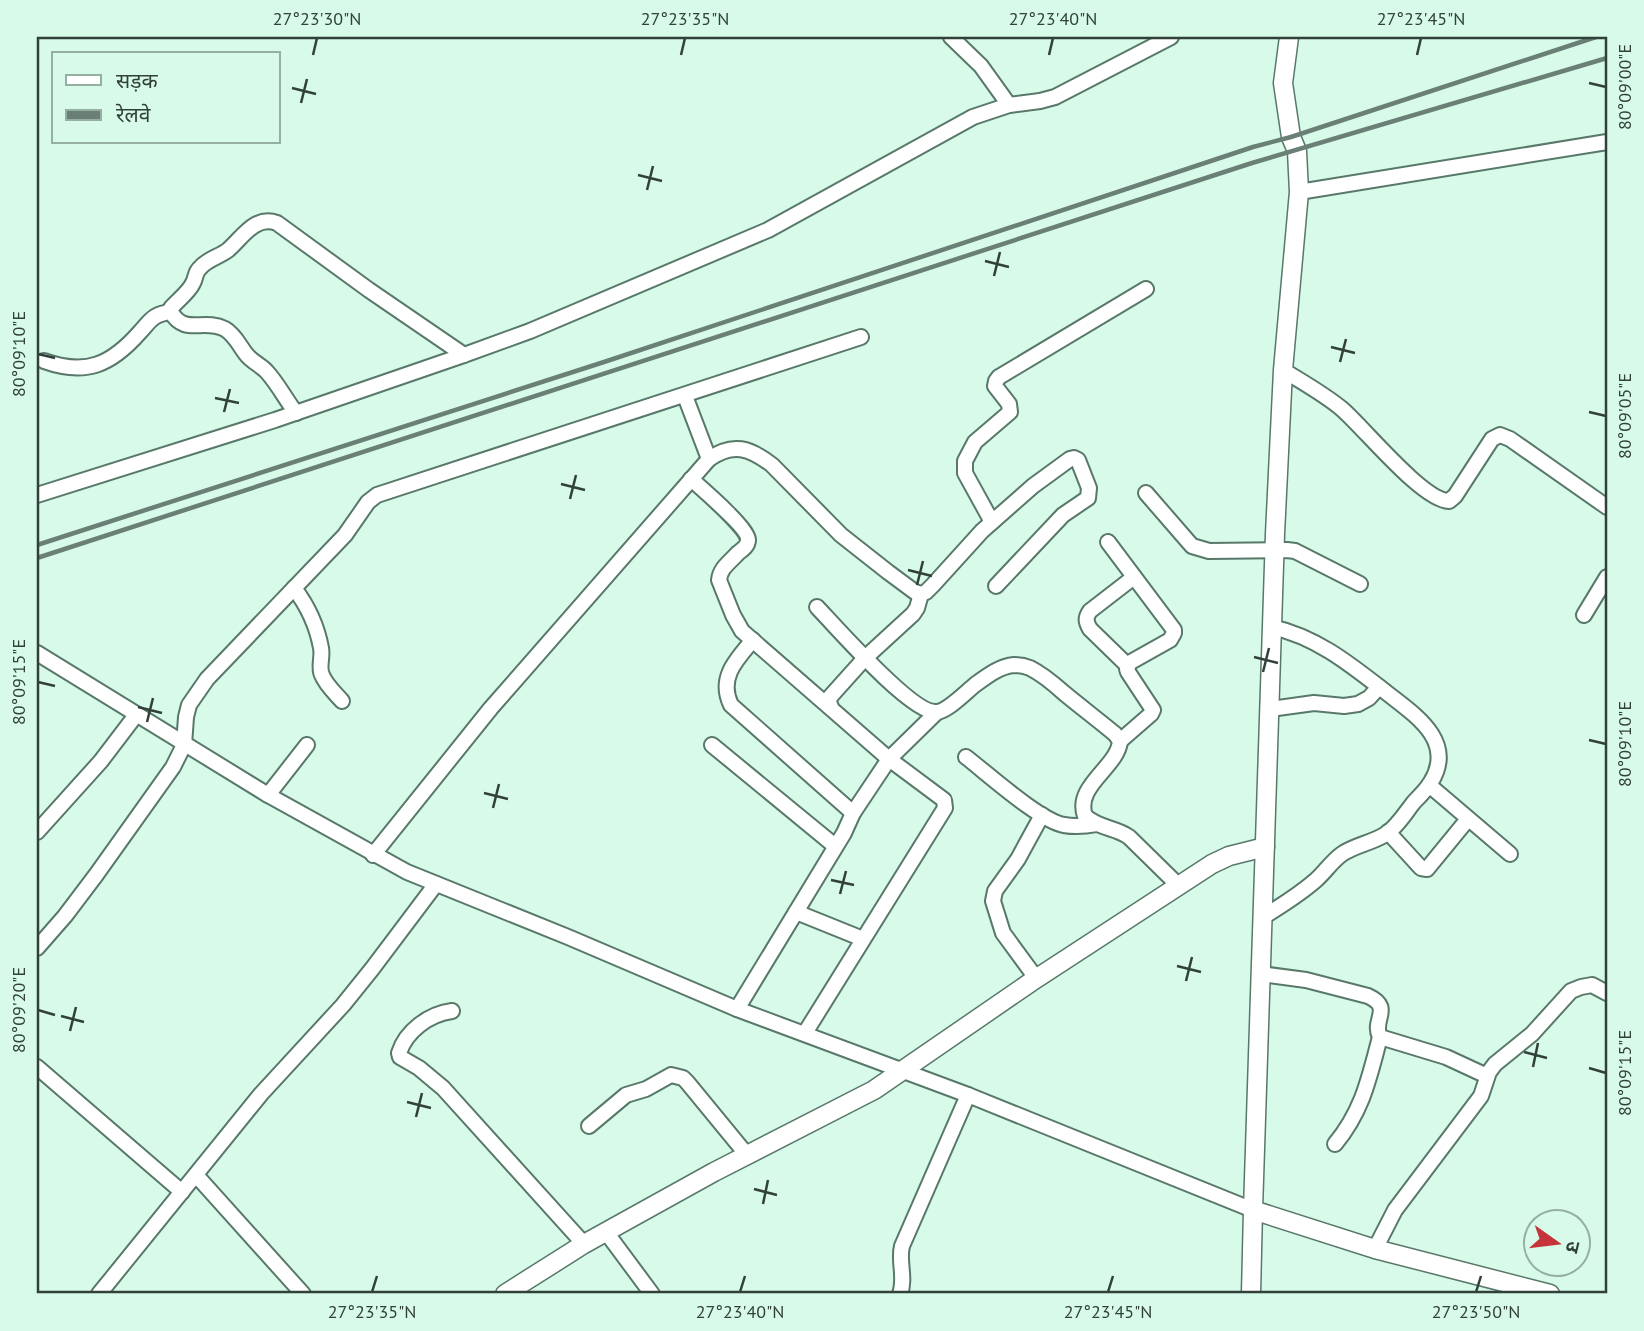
<svg xmlns="http://www.w3.org/2000/svg" width="1644" height="1331" viewBox="0 0 1644 1331" font-family="'PT Sans','Noto Sans Devanagari',sans-serif">
<style>
.lines{fill:none;stroke-linecap:round;stroke-linejoin:round}
.minor-casing{stroke:#58786a;stroke-width:18}
.tertiary-casing{stroke:#58786a;stroke-width:21}
.minor{stroke:#fff;stroke-width:14}
.tertiary{stroke:#fff;stroke-width:18}
.rail{stroke:#6a8076;stroke-width:4.5}
.ticks{fill:none;stroke:#32403a;stroke-width:2.5}
.neatline{fill:none;stroke:#32403a;stroke-width:2.5}
.ticks-label{font-size:18px;text-anchor:middle;fill:#32403a}
</style>
<rect width="100%" height="100%" fill="#d7fae9"/>
<g class="lines">
<g class="minor-casing">
<g id="minor">
<path d="M951,37L981,66L1009,105"/>
<path d="M1299,192L1607,142"/>
<path d="M44,361C86,376 111,365 140,332C151,320 153,314 171,312"/>
<path d="M1283,370C1302,382 1324,394 1342,409C1364,428 1423,501 1449,501L1455,496L1492,439L1500,435L1510,439L1607,507"/>
<path d="M685,396L709,459"/>
<path d="M296,413C286,400 278,384 267,372C261,365 252,362 246,354C239,345 235,335 225,329C203,318 185,336 171,312V308C178,300 189,292 193,283C196,278 195,272 200,268C207,259 219,257 228,250C243,237 255,215 277,223L369,290L464,355"/>
<path d="M691,479C701,488 749,529 748,540C748,546 742,550 738,553C730,562 720,568 719,580L733,615L742,631L889,759L944,800L945,808L805,1033"/>
<path d="M1146,493L1192,546L1209,551L1287,550L1295,551L1360,584"/>
<path d="M37,495L275,420L464,355L530,331L768,230L973,117L1009,105L1040,101L1055,97L1171,37"/>
<path d="M992,522L965,473V461L975,442L1010,412L1009,404L995,386L996,381L999,377L1146,289"/>
<path d="M1108,542L1174,630V633L1170,640L1129,663L1127,669L1128,672L1153,710L1151,714L1120,741"/>
<path d="M294,588C307,605 317,626 321,648C323,657 318,667 322,675C326,685 335,693 342,701"/>
<path d="M817,607C836,627 913,715 937,712C948,711 967,691 976,684C987,676 1000,666 1014,665C1019,665 1025,666 1030,668C1042,674 1054,684 1064,693C1081,707 1098,720 1115,734L1120,741C1118,767 1074,786 1085,816C1100,829 1115,827 1129,837L1179,886"/>
<path d="M1584,615L1607,577"/>
<path d="M753,640C736,660 718,678 731,705L853,813"/>
<path d="M37,653L268,795L407,872L568,937L737,1009L968,1095L1253,1210"/>
<path d="M1128,666L1090,629C1086,622 1085,618 1090,611L1134,577"/>
<path d="M831,707L829,702L830,697L865,658L913,614L917,608L921,594"/>
<path d="M1270,709L1314,703L1344,706L1358,704L1369,698L1379,687"/>
<path d="M712,745L835,846"/>
<path d="M966,757C988,774 1040,821 1064,825C1075,827 1086,826 1097,824"/>
<path d="M1429,785L1510,854"/>
<path d="M268,795L307,745"/>
<path d="M37,832L101,761L136,715"/>
<path d="M1388,832L1421,868L1427,869L1468,819"/>
<path d="M373,855L491,708L709,459C733,442 750,448 772,465L841,535L888,572L915,592L921,594L926,592L933,585L982,531L1033,486L1070,459L1074,458L1078,460L1089,488L1088,498L1063,515L996,586"/>
<path d="M796,912L863,939"/>
<path d="M1263,917C1281,906 1300,894 1316,880C1325,872 1332,861 1342,854C1355,845 1372,843 1386,834C1397,827 1406,812 1414,802C1420,796 1427,789 1431,782C1456,741 1415,715 1387,693C1351,665 1317,637 1272,627"/>
<path d="M37,948L65,916L96,875L173,767L184,745L186,717L189,705L207,679L345,535L368,502L377,495L861,337"/>
<path d="M1261,974L1306,980L1368,996C1394,1008 1371,1020 1380,1037L1446,1057L1487,1076"/>
<path d="M1036,978L1003,933L993,901L995,891L1018,859L1042,815"/>
<path d="M737,1009L844,833L853,813L889,759L937,712"/>
<path d="M452,1011C429,1014 406,1031 399,1053L400,1057L419,1068L443,1088L584,1244"/>
<path d="M37,1067L182,1192"/>
<path d="M589,1126L626,1095L646,1089L671,1075L683,1078L687,1082L747,1155"/>
<path d="M1335,1144C1363,1110 1369,1078 1380,1037"/>
<path d="M196,1175L303,1294"/>
<path d="M606,1232L652,1294"/>
<path d="M1375,1249L1395,1210L1481,1096L1489,1072L1495,1064L1532,1034L1571,991L1581,987L1592,985L1607,993"/>
<path d="M99,1294L261,1094L343,1005L372,969L436,884"/>
<path d="M900,1294C906,1277 898,1262 902,1246L968,1095"/>
</g>
</g>
<g class="tertiary-casing">
<g id="tertiary">
<path d="M1253,1210L1375,1249L1550,1294"/>
<path d="M505,1294L584,1244L714,1172L874,1090L1031,982L1212,864L1229,856L1265,847"/>
<path d="M1251,1294L1253,1210L1275,534L1283,370L1299,192L1297,151L1291,137L1283,83L1289,37"/>
</g>
</g>
<use href="#minor" class="minor"/>
<use href="#tertiary" class="tertiary"/>
<g class="rail">
<path d="M37,545L604,362L1253,147L1291,137L1596,37"/>
<path d="M37,558L1252,163L1607,58"/>
</g>
</g>
<path class="ticks" d="M313,55L317,38M681,55L685,38M1049,55L1053,38M1417,55L1421,38M1589,83L1606,87M292,88L316,94M301,103L307,79M638,175L662,181M647,190L653,166M985,261L1009,267M994,276L1000,252M1331,347L1355,353M38,354L55,358M1340,362L1346,339M215,398L239,403M224,412L230,389M1589,412L1606,416M561,484L585,490M570,499L576,475M908,570L932,576M917,585L923,561M1254,657L1278,663M1263,672L1269,648M38,682L55,686M138,707L162,713M147,722L153,698M1589,740L1606,744M484,793L508,799M493,808L499,784M831,880L854,885M840,894L846,871M1177,966L1201,972M1186,981L1192,957M38,1010L55,1015M61,1016L84,1022M70,1031L76,1007M1524,1052L1547,1058M1533,1067L1538,1043M1589,1068L1606,1073M407,1102L431,1108M416,1117L422,1093M754,1189L777,1195M763,1204L768,1180M372,1292L377,1276M740,1292L745,1276M1108,1292L1113,1276M1476,1292L1481,1276"/>
<rect width="1644" height="1331" fill="none" stroke="#d7fae9" stroke-width="77"/>
<rect x="52" y="52" width="228" height="91" fill="#d7fae9" stroke="#95b0a3" stroke-width="2"/>
<rect x="66" y="75" width="35" height="10" fill="#ffffff" stroke="#95b0a3" stroke-width="2"/>
<text x="116" y="88" font-size="21" fill="#32403a">सड़क</text>
<rect x="66" y="110" width="35" height="10" fill="#6a8076" stroke="#95b0a3" stroke-width="2"/>
<text x="116" y="122" font-size="21" fill="#32403a">रेलवे</text>
<g transform="translate(1557 1243) rotate(104)"><circle r="33" fill="#d7fae9" stroke="#95b0a3" stroke-width="2"/>
<path d="M0-5L12 26L0 18L-12 26Z" fill="#c4343a"/>
<text y="-10" font-size="19" font-weight="bold" text-anchor="middle" fill="#32403a">उ</text>
</g>
<rect x="38" y="38" width="1568" height="1254" class="neatline"/>
<g class="ticks-label">
<text x="317" y="25">27°23'30"N</text>
<text x="685" y="25">27°23'35"N</text>
<text x="1053" y="25">27°23'40"N</text>
<text x="1421" y="25">27°23'45"N</text>
<text transform="translate(1625 87) rotate(-90)" y="6">80°09'00"E</text>
<text transform="translate(19 354) rotate(-90)" y="6">80°09'10"E</text>
<text transform="translate(1625 416) rotate(-90)" y="6">80°09'05"E</text>
<text transform="translate(19 682) rotate(-90)" y="6">80°09'15"E</text>
<text transform="translate(1625 744) rotate(-90)" y="6">80°09'10"E</text>
<text transform="translate(19 1010) rotate(-90)" y="6">80°09'20"E</text>
<text transform="translate(1625 1073) rotate(-90)" y="6">80°09'15"E</text>
<text x="372" y="1318">27°23'35"N</text>
<text x="740" y="1318">27°23'40"N</text>
<text x="1108" y="1318">27°23'45"N</text>
<text x="1476" y="1318">27°23'50"N</text>
</g>
</svg>
